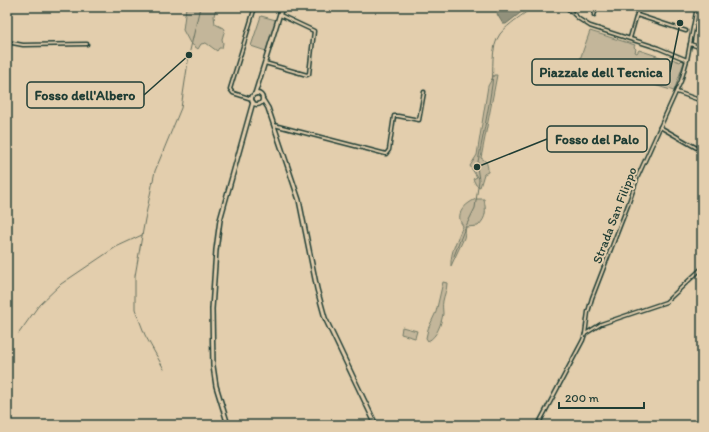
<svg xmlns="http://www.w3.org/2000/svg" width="709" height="432" viewBox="0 0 709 432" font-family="Itim,sans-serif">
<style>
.green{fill:#c3b69a;stroke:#717a67}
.water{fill:#93927c;stroke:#65705f}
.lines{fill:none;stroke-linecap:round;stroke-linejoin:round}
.stream{stroke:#65705f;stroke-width:1}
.street-casing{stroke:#1f3d34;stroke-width:5}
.secondary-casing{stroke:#1f3d34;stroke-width:6}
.street{stroke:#e3cead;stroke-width:2}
.secondary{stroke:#e3cead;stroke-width:3}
.labels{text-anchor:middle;stroke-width:4;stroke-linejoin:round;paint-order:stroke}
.street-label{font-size:13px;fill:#1f3d34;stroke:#e3cead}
.leader{fill:none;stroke:#1f3d34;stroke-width:1.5}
.callout-dot{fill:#1f3d34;stroke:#e3cead;stroke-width:1.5}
.callout{fill:#e3cead;stroke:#1f3d34;stroke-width:1.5}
.callout-label{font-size:14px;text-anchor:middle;font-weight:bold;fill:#1f3d34}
</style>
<rect width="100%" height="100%" fill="#e3cead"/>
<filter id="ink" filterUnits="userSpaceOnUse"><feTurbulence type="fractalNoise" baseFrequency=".025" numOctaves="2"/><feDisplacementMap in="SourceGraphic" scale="8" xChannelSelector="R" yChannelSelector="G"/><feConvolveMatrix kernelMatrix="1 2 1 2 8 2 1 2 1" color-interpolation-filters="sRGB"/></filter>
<g filter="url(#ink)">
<g class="green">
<path d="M186,7H216L214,16L215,24L225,29L222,39L223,43L222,48H219L217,51L206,43L201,44L198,49L190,43L183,30Z"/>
<path d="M261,16L276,20L266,51L251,46Z"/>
<path d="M590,31L635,45L634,47L636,49L635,52L637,53L639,50L669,60L672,59L680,62L682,60L684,62L674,91L579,62Z"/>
<path d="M494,75H497L481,158C487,161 488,165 488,172L484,174L480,187L476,185L473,179L477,177L470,166L477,155L488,86Z"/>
<path d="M476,199H484C486,211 487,217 478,226L466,227L464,238L451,266C450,252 458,238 463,226C454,214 465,204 476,199Z"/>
<path d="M443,282L447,283C447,290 444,295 443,301C442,306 443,310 443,314C441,324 437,337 428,341L426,338L428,329L436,312Z"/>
<path d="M402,327L417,331L415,338L401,334Z"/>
</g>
<path class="water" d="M505,7H528L506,24H503L497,14L498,11Z"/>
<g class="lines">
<g class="stream">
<path d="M454,256L464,230L475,208L479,180L477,167C482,140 488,113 492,85C494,69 490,48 500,34C509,23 523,15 533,7"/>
<path d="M19,333L39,305L61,284L116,247L142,235"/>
<path d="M164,369L145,335L135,309V276L145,219L155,171L181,108L189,55L200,7"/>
</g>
<g class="street-casing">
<g id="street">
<path d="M566,7L579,19L590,26L658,48L687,60"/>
<path d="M624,7L638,11"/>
<path d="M594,15L597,7"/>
<path d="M637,15L686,31"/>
<path d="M630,38L639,7"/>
<path d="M7,42L23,45L87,44"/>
<path d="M690,44L702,48"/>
<path d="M265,63L307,75L309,74L314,31L280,15"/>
<path d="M677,92L702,101"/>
<path d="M252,99L233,93L230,89L255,7"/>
<path d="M274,125L386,154L389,150L394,116H398L419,120L424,92"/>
<path d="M660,127L702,151"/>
<path d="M585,334L601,324L666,302L702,268"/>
<path d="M538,425L583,340L585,334L588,312L592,298L628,205L638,176L681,81L687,60L697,7"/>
</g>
</g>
<g class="secondary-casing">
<g id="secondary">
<circle cx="257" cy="99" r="5.5"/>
<path d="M255,94L282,7"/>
<path d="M263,100L268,108L299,200L317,289L325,318L376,425"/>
<path d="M228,425L216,386L213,366L212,309L216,250L220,220L253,102"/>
</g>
</g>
<use href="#street" class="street"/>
<use href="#secondary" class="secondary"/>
</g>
</g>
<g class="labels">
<g class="street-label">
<text transform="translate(614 215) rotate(-69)" y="5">Strada San Filippo</text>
</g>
</g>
<path class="leader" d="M680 23L670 72M189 55L144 95M477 167L547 139"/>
<g class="callout-dot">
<circle cx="680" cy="23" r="4"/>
<circle cx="189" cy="55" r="4"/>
<circle cx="477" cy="167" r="4"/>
</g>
<g class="callout">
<rect x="532" y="59" width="138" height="26" rx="4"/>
<rect x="27" y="82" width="117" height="26" rx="4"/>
<rect x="547" y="126" width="100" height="26" rx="4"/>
</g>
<g class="callout-label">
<text x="601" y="77">Piazzale dell Tecnica</text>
<text x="85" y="100">Fosso dell'Albero</text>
<text x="597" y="144">Fosso del Palo</text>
</g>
<rect width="709" height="432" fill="none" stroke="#e3cead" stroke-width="24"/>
<rect x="12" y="12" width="685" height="408" fill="none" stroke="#1f3d34" stroke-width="1.5" filter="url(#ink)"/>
<path d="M559 402v6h85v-6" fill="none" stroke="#1f3d34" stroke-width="2"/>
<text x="565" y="402" font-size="12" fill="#1f3d34" stroke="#e3cead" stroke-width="3" paint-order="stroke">200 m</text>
</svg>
